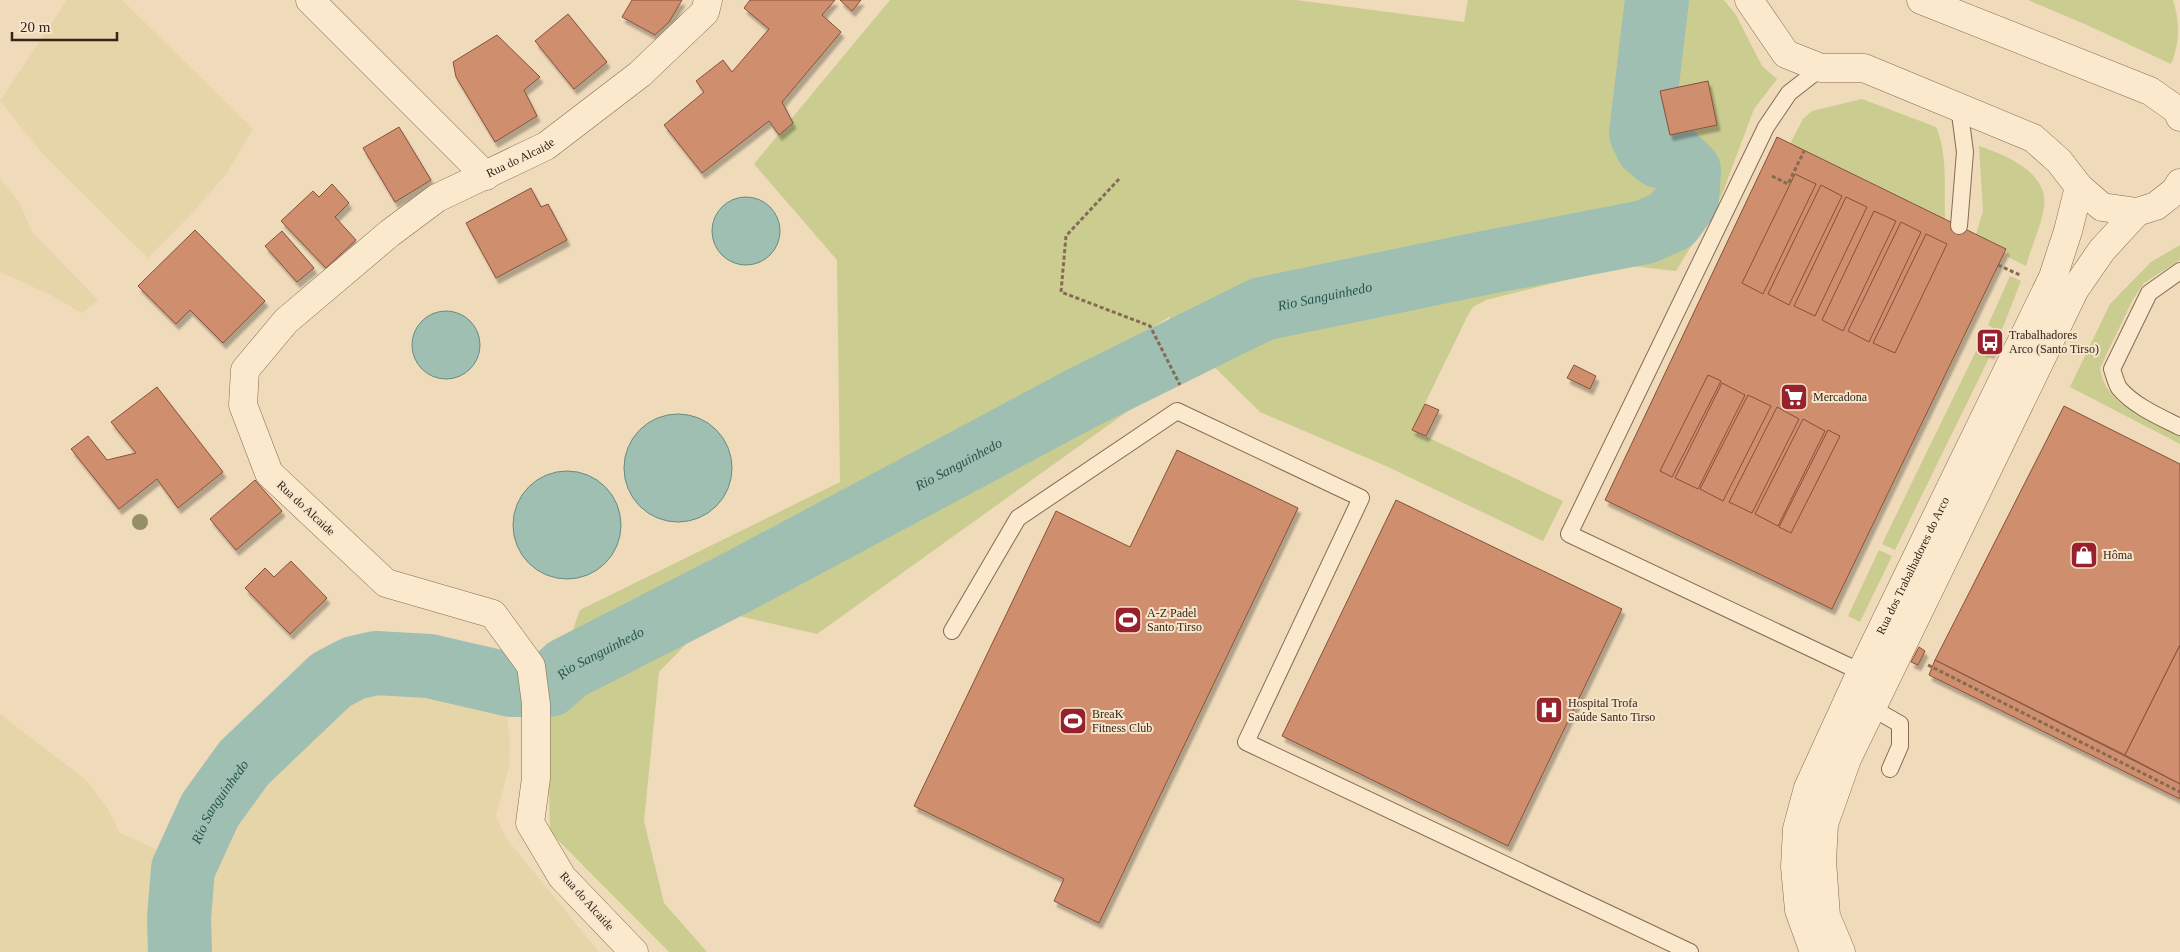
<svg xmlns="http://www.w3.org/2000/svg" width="2180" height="952" viewBox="0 0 2180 952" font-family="'Times New Roman',serif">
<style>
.farmland{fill:#e5d5a8}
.green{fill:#cbcc8f}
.water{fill:#9fbfb3;stroke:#678c80}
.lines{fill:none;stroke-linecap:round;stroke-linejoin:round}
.river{stroke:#9fbfb3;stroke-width:64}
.building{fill:#cf8e6e;stroke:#865139;filter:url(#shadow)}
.service-casing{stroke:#866a54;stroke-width:18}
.minor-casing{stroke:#866a54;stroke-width:29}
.tertiary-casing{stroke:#866a54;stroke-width:29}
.path{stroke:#866a54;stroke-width:3;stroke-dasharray:4 2.5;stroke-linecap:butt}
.service{stroke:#fae9cd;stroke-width:16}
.minor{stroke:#fae9cd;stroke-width:28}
.tertiary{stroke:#fae9cd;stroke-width:28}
.tree{fill:#948f65}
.labels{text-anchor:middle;stroke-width:4;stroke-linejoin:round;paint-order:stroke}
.street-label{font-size:12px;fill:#34241a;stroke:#f6e5ca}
.poi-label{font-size:12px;fill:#34241a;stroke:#f6e5ca;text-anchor:start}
.water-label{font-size:14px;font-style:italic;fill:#28554e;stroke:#f6e5ca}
</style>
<defs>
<filter id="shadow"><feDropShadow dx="3" dy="5.5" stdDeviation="1" flood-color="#0004"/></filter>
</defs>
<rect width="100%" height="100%" fill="#efdaba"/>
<g class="farmland">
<path d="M67,0H122L253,129L226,174L193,212L148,258L41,152L0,101Z"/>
<path d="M0,179L20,204L32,232L98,300L82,313L49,294L0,272Z"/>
<path d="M378,679L437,684L485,698L507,714L510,742L509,766L496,816L506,838L599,952H196L192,907L210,848L227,816L286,747L339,698Z"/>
<path d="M0,714L87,781L109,811L120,833L171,856L162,934L165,952H0Z"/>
</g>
<g class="green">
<path d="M890,0H1296L1464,22L1468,0H1724L1736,15L1762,66L1777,79L1754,109L1721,197L1676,271L1632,266L1602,271L1486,300L1473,307L1467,317L1412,430L1563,501L1543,541L1388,467L1260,412L1191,344L1169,317L1145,332L1169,371L1156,391L817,634L718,611L659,672L644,821L664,903L707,952H669L550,832L547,702L580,610L840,482L837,260L754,164Z"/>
<path d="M2028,0H2173C2180,23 2180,42 2171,64L2087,25Z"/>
<path d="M1862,99L1936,127C1948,155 1944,188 1945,219L1790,144L1803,119L1812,111Z"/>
<path d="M1979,146C2005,155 2049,172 2044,207C2041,227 2031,247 2026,266L2008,257L2006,249L1976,234L1983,211Z"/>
<path d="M2180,245V260L2144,283L2133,299L2100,368C2105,407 2149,419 2180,434V444L2070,387L2110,304L2151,262Z"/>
<path d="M2010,276L2021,281L2001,332L1988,325Z"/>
<path d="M1977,349L1990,356L1895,550L1882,544Z"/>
<path d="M1879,550L1892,556L1860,622L1848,616Z"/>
</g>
<g class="water">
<circle cx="746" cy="231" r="34"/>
<circle cx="446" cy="345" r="34"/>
<circle cx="678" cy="468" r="54"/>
<circle cx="567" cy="525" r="54"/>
</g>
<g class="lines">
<path class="river" id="s1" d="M180,952L179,918L183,869L210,810L244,763L331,680L354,668L376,663L429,666L512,685H549L567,669L745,578L1084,397L1262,309L1479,264L1645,232L1672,220L1687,199L1689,171L1675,157L1659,156L1647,146L1641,133L1657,0"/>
</g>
<g class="building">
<path d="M632,0H682L669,22L655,35L622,17Z"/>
<path d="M750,0H835L822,15L841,32L782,102L793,123L779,135L769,121L702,173L664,125L704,92L696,81L723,60L732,72L769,29L744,8Z"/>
<path d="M840,0H861L852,11Z"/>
<path d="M568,14L607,62L574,89L535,41Z"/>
<path d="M497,35L540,77L524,90L537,116L495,142L456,77L453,62Z"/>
<path d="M1708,81L1717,125L1670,135L1660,91Z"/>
<path d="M399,127L431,180L395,202L363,148Z"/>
<path d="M1777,137L2006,249L1832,609L1605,500Z"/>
<path d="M1795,174L1816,184L1763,294L1742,283Z"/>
<path d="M332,184L349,203L335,217L356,240L326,268L281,221L313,191L319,197Z"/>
<path d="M1821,185L1842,196L1789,305L1768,294Z"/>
<path d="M531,188L541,207L548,204L567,240L496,278L466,223Z"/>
<path d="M1846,197L1867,207L1815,316L1794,306Z"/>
<path d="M1874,211L1896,221L1843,331L1822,320Z"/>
<path d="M1901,222L1921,232L1869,342L1848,331Z"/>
<path d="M195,230L265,301L223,343L190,310L176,324L138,286Z"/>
<path d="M282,231L314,268L297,282L265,246Z"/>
<path d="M1926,234L1947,244L1895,353L1873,343Z"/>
<path d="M1987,330L1999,336L1991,353L1979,348Z"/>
<path d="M1574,365L1596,376L1590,389L1567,378Z"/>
<path d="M1708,375L1721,381L1672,477L1660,471Z"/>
<path d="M1722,383L1745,395L1698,489L1675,478Z"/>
<path d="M157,387L223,472L178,508L157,479L119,509L71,449L88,436L107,460L136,453L111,422Z"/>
<path d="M1748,395L1771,406L1723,501L1700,489Z"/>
<path d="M1425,404L1439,410L1426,436L1412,430Z"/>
<path d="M2064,406L2180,464V645L2125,755L1935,660Z"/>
<path d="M1777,407L1799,419L1752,513L1729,502Z"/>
<path d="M1803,419L1825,431L1778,526L1755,514Z"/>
<path d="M1828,430L1840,436L1791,533L1779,527Z"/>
<path d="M1177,450L1298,508L1099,923L1054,901L1064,879L914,806L1056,511L1130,547Z"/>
<path d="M255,480L282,511L236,550L210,519Z"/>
<path d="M1396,500L1622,609L1508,846L1282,736Z"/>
<path d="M291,561L327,598L290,634L245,588L265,568L274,577Z"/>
<path d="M2180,645V784L2125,755Z"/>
<path d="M1919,647L1925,651L1918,665L1911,662Z"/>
<path d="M1935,660L2180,784V799L1929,675Z"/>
</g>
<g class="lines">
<g class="service-casing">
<g id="service">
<path d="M1821,68L1789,93L1766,127L1569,534L1861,672"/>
<path d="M1959,226L1965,152L1959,106"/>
<path d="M2180,271L2149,293L2112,369C2114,375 2116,383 2119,388C2134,406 2160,417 2180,427"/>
<path d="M952,631L1018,518L1177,411L1361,498L1246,742L1690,952"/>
<path d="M1872,708L1900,724V746L1890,769"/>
</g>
</g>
<g class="minor-casing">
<g id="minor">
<path d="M310,0L486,176"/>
<path id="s2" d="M634,952L562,877L530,823L536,778V704L531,666L493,614L386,583L269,473L243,405L245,370L286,321L390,233L437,198L546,146L640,74L705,12L708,0"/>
</g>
</g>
<g class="tertiary-casing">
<g id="tertiary">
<path d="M1749,0L1786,54L1821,68H1864L2033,138L2059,161L2079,187L2102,207L2137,212L2156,206L2175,191L2180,183"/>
<path d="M1921,0L2150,91L2177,110L2180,117"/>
<path id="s3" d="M1814,952L1799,910L1795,867L1797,829L1808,788L1861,672L2053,277L2068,231L2079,187"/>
<path d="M1841,952L1826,916L1822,861L1824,824L1847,759L2075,289L2102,250L2137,212"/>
</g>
</g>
<g class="path">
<path d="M1772,176L1788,184L1804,151"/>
<path d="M1119,179L1066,236L1061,292L1150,326L1180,385"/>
<path d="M1998,265L2020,275"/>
<path d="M1928,665L2180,792"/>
</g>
<use href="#service" class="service"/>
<use href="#minor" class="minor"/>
<use href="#tertiary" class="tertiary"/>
</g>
<circle class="tree" cx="140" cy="522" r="8"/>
<defs>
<g id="bus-square" transform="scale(1.4375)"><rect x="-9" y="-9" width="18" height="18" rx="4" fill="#97222e" stroke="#f6e5ca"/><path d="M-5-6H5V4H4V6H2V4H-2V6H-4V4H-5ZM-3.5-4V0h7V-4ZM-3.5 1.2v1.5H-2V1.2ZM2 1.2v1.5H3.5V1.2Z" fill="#fff"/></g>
<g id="supermarket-square" transform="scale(1.4375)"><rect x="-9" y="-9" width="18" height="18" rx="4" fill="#97222e" stroke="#f6e5ca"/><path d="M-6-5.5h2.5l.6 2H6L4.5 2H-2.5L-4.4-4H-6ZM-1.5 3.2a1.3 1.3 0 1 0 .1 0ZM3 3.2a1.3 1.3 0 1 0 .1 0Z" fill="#fff"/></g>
<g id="shop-square" transform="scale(1.4375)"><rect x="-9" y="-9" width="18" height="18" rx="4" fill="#97222e" stroke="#f6e5ca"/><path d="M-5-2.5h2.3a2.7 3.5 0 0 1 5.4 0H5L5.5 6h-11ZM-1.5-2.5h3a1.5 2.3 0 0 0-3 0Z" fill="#fff"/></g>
<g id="stadium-square" transform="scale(1.4375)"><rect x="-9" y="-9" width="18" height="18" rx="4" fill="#97222e" stroke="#f6e5ca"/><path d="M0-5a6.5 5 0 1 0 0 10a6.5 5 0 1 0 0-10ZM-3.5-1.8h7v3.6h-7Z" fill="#fff"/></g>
<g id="hospital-square" transform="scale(1.4375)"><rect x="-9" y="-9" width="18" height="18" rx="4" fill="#97222e" stroke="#f6e5ca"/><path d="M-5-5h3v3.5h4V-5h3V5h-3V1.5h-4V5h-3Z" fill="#fff"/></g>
</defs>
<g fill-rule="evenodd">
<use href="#bus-square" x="1990" y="342"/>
<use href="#supermarket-square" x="1794" y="397"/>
<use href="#shop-square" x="2084" y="555"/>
<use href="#stadium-square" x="1128" y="620"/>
<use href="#hospital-square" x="1549" y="710"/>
<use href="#stadium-square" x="1073" y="721"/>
</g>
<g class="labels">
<g class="street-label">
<text dy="4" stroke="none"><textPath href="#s2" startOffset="1120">Rua do Alcaide</textPath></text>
<text transform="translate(306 508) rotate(43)" y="4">Rua do Alcaide</text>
<text dy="4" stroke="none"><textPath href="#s3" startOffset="414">Rua dos Trabalhadores do Arco</textPath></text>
<text transform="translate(587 901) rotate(48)" y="4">Rua do Alcaide</text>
</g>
<g class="poi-label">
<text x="2009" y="339">Trabalhadores<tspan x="2009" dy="14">Arco (Santo Tirso)</tspan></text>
<text x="1813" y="401">Mercadona</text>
<text x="2103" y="559">Hôma</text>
<text x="1147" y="617">A-Z Padel<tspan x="1147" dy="14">Santo Tirso</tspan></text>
<text x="1568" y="707">Hospital Trofa<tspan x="1568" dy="14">Saúde Santo Tirso</tspan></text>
<text x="1092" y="718">BreaK<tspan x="1092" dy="14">Fitness Club</tspan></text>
</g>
<g class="water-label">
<text dy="5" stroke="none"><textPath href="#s1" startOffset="1421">Rio Sanguinhedo</textPath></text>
<text dy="5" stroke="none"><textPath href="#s1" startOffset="1016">Rio Sanguinhedo</textPath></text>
<text dy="5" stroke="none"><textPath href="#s1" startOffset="611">Rio Sanguinhedo</textPath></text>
<text dy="5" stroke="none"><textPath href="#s1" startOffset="160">Rio Sanguinhedo</textPath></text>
</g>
</g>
<path d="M12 32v8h105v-8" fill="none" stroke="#34241a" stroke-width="2.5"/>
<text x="20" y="32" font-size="15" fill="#34241a" stroke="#f6e5ca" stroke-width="4" paint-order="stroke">20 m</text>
</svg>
